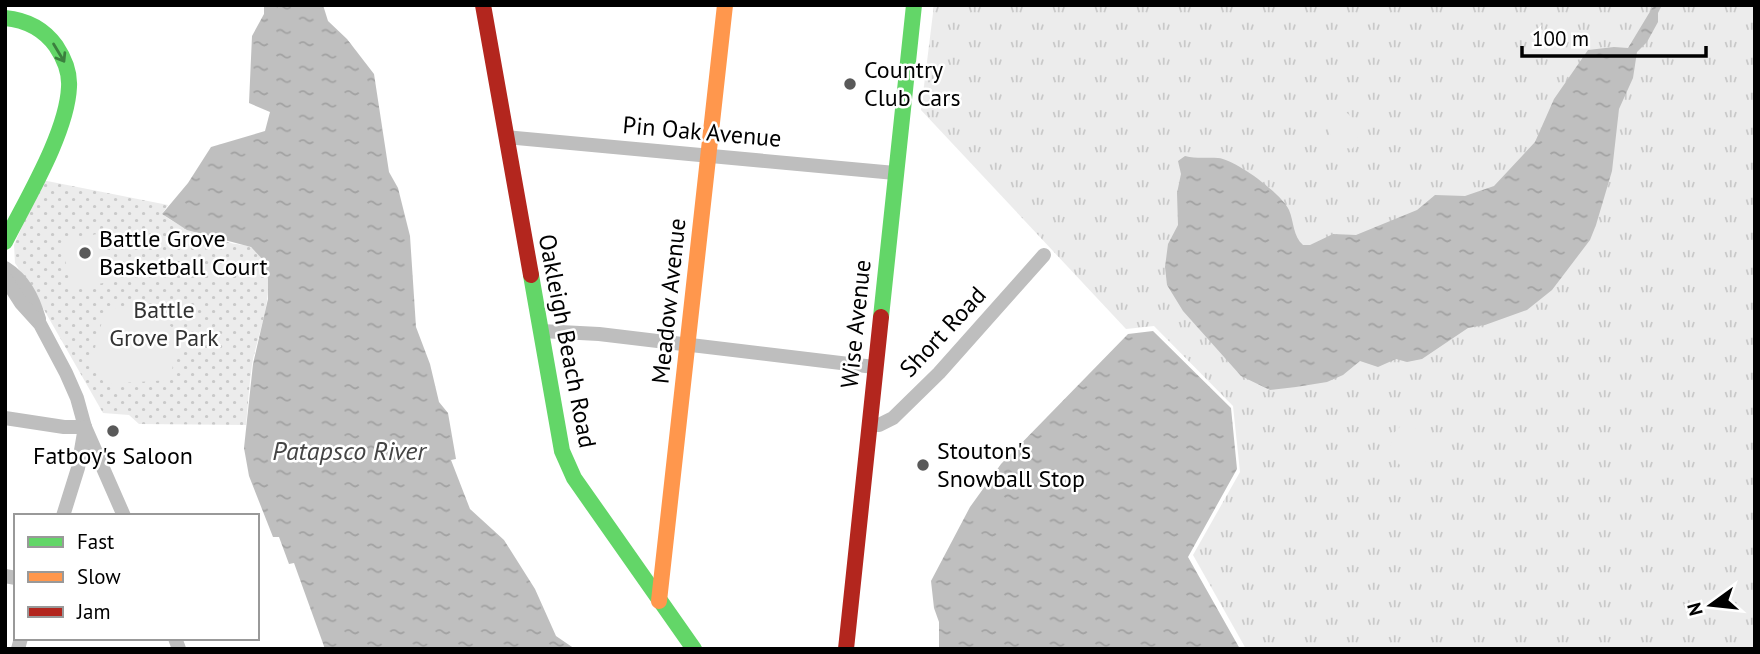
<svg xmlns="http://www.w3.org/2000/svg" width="1760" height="654" viewBox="0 0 1760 654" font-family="'PT Sans',sans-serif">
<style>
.grass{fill:url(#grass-tufts)}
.park{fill:url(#park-dots)}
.pitch{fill:#ececec}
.water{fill:url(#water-ripples)}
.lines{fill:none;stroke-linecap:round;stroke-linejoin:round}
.street{stroke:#bebebe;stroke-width:14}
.fast{stroke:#63d668;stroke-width:16}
.slow{stroke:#ff974d;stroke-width:16}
.jam{stroke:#b3261e;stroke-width:16}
.oneway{stroke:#3b803e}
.poi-dot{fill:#595959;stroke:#fff;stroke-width:2.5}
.labels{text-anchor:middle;stroke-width:5;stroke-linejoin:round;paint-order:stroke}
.poi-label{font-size:24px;fill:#000;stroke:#fff;text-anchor:start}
.street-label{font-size:24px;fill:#000;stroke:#fff}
.park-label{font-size:24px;fill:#333;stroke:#fff}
.water-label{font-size:26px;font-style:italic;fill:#444;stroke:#fff}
</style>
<defs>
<pattern id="grass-tufts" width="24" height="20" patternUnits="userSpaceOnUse" patternTransform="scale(1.75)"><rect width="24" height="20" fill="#ececec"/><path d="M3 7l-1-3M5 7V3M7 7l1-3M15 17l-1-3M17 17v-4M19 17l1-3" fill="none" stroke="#c9c9c9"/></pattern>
<pattern id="park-dots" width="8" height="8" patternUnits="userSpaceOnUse" patternTransform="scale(1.75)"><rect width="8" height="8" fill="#ececec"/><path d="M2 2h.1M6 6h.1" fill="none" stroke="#c9c9c9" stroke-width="1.8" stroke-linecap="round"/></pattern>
<pattern id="water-ripples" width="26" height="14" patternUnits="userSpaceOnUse" patternTransform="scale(1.75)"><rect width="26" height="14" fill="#bfbfbf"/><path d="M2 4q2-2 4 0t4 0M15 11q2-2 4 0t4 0" fill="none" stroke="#a2a2a2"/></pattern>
</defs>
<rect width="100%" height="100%" fill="#fff"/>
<path class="grass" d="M934,5H1755V649H1246L1193,555L1240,472L1233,406L1154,326L1126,329L921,110Z"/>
<path class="park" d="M42,180L168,205L162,214C183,230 206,235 231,243C238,245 247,244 252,248C286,272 257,333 252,365C249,385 248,405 246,425L139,424L129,415L103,413L31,287L15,263L14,245Z"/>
<g class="pitch">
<path d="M1339,109C1354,113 1358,129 1357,143L1352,149L1339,147L1329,133V114Z"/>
<path d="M101,233L112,281L72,290L61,242Z"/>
<path d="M146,303L179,334L170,380L105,384L91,363L105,310Z"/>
<path d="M1404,424C1422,423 1429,451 1425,465C1404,486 1373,442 1404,424Z"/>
</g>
<g class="water">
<path d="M264,5H323L328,21L347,39L374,74L389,172L398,188L410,236L416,327L430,364L439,402L448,413L456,459L451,460L470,509L504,540L535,589L556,636L575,649H325L294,563L289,564L279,537H273L249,476L244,448L253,364L268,299V279L265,262L251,247L187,230L162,214L188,183L211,147L265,131L270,112L249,103L252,36L264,14Z"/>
<path d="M1654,5H1662L1658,13V22L1647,42L1637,52L1633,78L1619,109L1612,171L1596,225L1590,240L1552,290L1527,310L1485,325L1468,328L1422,359L1407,362L1396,359L1378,367L1360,361L1343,375L1327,382L1296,387L1270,390L1241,376L1183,311L1167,285L1165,267L1168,244L1178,225L1177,193L1181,174L1178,161L1185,156C1197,159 1207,157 1218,158C1235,159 1282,194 1289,210C1294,222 1293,236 1303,245H1310L1333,234L1356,235L1417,210L1435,195L1465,196L1494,186L1535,142L1554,99L1588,50L1614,47L1628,48Z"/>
<path d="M1153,331L1231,408L1237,469L1188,557L1240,649H939V622L934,608L931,581L970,507L1001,464L1128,334Z"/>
</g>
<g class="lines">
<g class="street">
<path d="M506,137L895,173"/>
<path d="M5,268C24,280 33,298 39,319"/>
<path d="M5,278L21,303L40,324L66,373L77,398L85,427L124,516"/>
<path d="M541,331L599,334L874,367"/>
<path d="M5,418L64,427H85"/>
<path d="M869,425H879L893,418L939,373L1044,255"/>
<path d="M63,516L78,468L85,427"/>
<path d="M5,576L16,578"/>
<path d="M175,638L179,649"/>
<path d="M18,649L21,638"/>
</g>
<g class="fast">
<path d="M5,18C26,20 43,28 56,46C64,58 70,72 69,87C67,133 26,200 5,242"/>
<path d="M531,275L562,451L574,478L694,649"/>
<path d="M881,317L914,5"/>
</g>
<path class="slow" d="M659,601L725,5"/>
<g class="jam">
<path d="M483,5L531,275"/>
<path d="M846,649L881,317"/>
</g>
</g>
<defs><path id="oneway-shaft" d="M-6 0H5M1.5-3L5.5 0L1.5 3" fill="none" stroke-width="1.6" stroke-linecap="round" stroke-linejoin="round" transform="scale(1.75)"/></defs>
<use class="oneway" href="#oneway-shaft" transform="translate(59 53) rotate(59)"/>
<g class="poi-dot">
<circle cx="850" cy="84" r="7"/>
<circle cx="85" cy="253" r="7"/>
<circle cx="113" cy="431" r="7"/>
<circle cx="923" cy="465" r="7"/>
</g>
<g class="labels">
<g class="poi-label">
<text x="864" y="78">Country<tspan x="864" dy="28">Club Cars</tspan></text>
<text x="99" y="247">Battle Grove<tspan x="99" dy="28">Basketball Court</tspan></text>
<text x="937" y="459">Stouton's<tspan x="937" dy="28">Snowball Stop</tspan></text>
<text x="113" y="464" text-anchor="middle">Fatboy's Saloon</text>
</g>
<g class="street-label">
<text transform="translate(702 132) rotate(5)" y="8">Pin Oak Avenue</text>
<text transform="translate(669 301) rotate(-84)" y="8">Meadow Avenue</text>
<text transform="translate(856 324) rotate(-84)" y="8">Wise Avenue</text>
<text transform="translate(943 332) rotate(-47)" y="8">Short Road</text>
<text transform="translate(567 341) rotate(79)" y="8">Oakleigh Beach Road</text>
</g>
<g class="park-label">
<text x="164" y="318">Battle<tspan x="164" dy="28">Grove Park</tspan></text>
</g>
<g class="water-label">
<text x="349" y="460">Patapsco River</text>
</g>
</g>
<rect width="1760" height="654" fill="none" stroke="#000000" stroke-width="14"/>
<rect x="14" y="514" width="245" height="126" fill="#ffffff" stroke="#999999" stroke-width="2"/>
<rect x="28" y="537" width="35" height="10" fill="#63d668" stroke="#999999" stroke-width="2"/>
<text x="77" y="549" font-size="21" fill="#000000">Fast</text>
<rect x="28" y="572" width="35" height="10" fill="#ff974d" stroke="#999999" stroke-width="2"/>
<text x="77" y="584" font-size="21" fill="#000000">Slow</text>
<rect x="28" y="607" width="35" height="10" fill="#b3261e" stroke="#999999" stroke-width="2"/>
<text x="77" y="619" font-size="21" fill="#000000">Jam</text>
<g transform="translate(1711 605) rotate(255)" stroke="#ffffff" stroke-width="5" paint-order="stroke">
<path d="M0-5L12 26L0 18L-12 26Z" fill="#000000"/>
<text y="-10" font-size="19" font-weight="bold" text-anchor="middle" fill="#000000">N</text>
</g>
<path d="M1522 46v10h184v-10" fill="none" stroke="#000000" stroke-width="3.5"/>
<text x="1532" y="46" font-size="21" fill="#000000" stroke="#ffffff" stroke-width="5" paint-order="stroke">100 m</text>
</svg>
